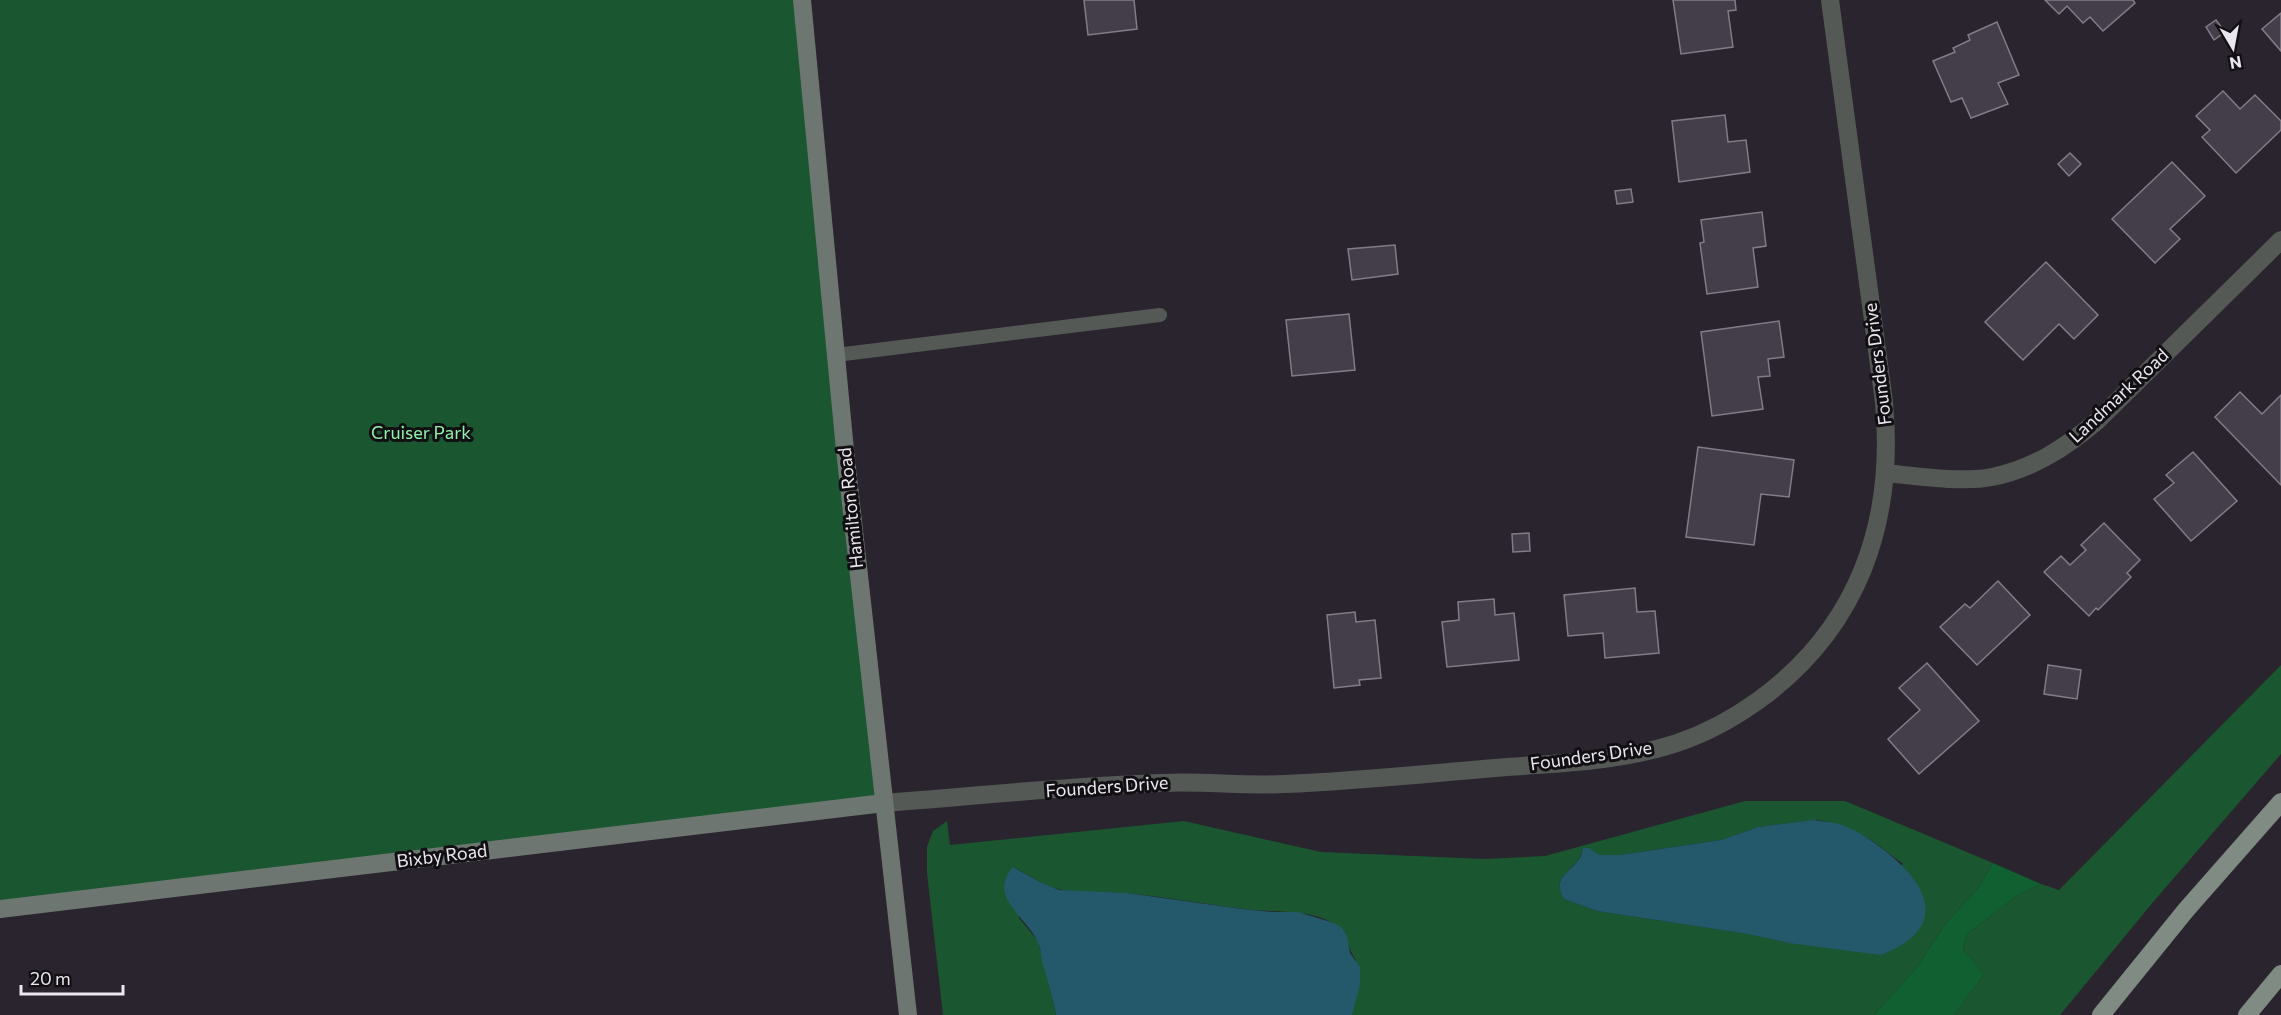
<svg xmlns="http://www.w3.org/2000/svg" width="2281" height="1015" viewBox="0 0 2281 1015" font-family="Commissioner,sans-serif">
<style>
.green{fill:#1a5630;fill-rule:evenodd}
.forest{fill:#116031}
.water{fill:#24596b}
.building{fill:#433e49;stroke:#827c88;stroke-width:1.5}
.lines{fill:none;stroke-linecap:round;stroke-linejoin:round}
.lane{stroke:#545956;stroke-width:14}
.street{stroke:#545956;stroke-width:18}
.secondary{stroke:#6d7670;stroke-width:18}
.primary{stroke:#808b84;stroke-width:18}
.labels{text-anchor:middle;stroke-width:6;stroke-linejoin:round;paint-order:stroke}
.street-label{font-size:18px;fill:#ebe7ee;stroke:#110f13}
.park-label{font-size:18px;fill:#90f3ac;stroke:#110f13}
</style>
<rect width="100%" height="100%" fill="#2a242f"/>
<g class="green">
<path d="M0,0H802L884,803L0,909Z"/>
<path d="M2281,665V754L2154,901L2060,1015H1954L1983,976L1976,963L1963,950L1967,934L2018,895L2041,884L2059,890Z"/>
<path d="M1745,801H1845L1993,863L1979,887L1946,923L1917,967L1874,1015H1352L1356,960C1346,947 1350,933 1333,923C1306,908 1273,913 1244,909C1205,904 1166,897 1126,893C1104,891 1079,895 1058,889C1042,885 1028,874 1013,867L1019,918L1038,941L1051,988L1056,1015H943L927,873V847L933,831L947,821L950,845L1184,821L1321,852L1485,859L1545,856ZM1817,820C1856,826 1873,841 1903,864L1789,943L1749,934L1597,911L1564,899C1548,873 1580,871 1583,848L1599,855H1619L1721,840L1758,827Z"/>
</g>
<path class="forest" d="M1993,863L2041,884L2018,895L1967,934L1963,950L1976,963L1983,976L1954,1015H1874L1917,967L1946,923L1979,887Z"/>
<g class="water">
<path d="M1814,820C1824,822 1836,822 1845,826C1860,832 1872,841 1884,850C1931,886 1948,929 1881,955L1789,943L1748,934L1597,911L1564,899C1548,873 1581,871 1583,848H1589L1599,855H1619L1721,840L1758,827Z"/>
<path d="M1013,867L1040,882L1059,890L1127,893L1242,909L1273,912H1298L1334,923L1342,928L1347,936L1350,953L1360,967V985L1352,1015H1056C1053,996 1047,979 1042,961C1041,955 1041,948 1038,943C1029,918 986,898 1013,867Z"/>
</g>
<g class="building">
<path d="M1084,0H1134L1137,29L1088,35Z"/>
<path d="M1673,0H1735L1736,10L1728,11L1733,47L1681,54Z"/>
<path d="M2045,0H2133L2135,3L2103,31L2090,17L2083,23L2067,6L2059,14Z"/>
<path d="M2281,13V51L2262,29Z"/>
<path d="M2216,20L2225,32L2214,40L2206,27Z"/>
<path d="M1997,22L2019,75L1998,83L2008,104L1971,118L1962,98L1951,102L1933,61L1955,52L1953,48L1970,40L1968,35Z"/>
<path d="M2223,91L2240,109L2255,95L2281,121V130L2236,173L2202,137L2210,130L2196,116Z"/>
<path d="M1725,115L1728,142L1746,140L1750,172L1679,182L1672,121Z"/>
<path d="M2070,153L2081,164L2069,176L2058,164Z"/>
<path d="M2172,162L2205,196L2170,229L2180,239L2155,263L2112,219Z"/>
<path d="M1631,189L1633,202L1617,204L1615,191Z"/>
<path d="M1762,212L1766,246L1753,248L1758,287L1707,294L1700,243L1704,242L1701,220Z"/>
<path d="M1395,245L1398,274L1352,280L1348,249Z"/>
<path d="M2046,262L2098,315L2074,339L2059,324L2023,360L1985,322Z"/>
<path d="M1349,314L1355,370L1292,376L1286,320Z"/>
<path d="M1779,321L1784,357L1768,359L1770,376L1758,377L1763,409L1712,416L1701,332Z"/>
<path d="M2240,392L2262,414L2281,395V485L2215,417Z"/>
<path d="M1698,447L1794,460L1789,497L1761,494L1754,545L1686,537Z"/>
<path d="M2193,452L2237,501L2191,541L2154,499L2174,483L2166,475Z"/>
<path d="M2104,523L2140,560L2127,573L2131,577L2098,610L2096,608L2089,616L2044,572L2061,556L2070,565L2086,550L2081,545Z"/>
<path d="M1529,533L1530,551L1513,552L1512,534Z"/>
<path d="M1998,581L2030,615L1977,665L1940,627L1965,604L1970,608Z"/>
<path d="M1635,588L1637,612L1655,611L1659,653L1605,658L1603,633L1568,636L1564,595Z"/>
<path d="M1494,599L1495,615L1514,613L1519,660L1447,667L1442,622L1459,620L1458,602Z"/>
<path d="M1355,612L1356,622L1375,620L1381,678L1359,680L1360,685L1334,688L1327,615Z"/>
<path d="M1927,663L1979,721L1919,774L1888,739L1920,710L1899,688Z"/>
<path d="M2048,665L2081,670L2077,699L2044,694Z"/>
</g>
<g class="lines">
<path class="lane" d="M836,355L1160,315"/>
<g class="street">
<path d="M1885,473C1915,476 1963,483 1992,477C2033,469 2066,447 2097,421L2281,240"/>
<path d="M884,803C976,796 1069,786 1161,783C1202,781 1244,786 1285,784C1359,781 1433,773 1507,767C1563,763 1623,761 1677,743C1707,733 1734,718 1759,700C1859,627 1895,522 1884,402L1830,0"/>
</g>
<g class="secondary">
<path d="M802,0L845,450L908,1015"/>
<path d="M0,909L884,803"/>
</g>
<g class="primary">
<path d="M2101,1015L2186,910L2281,802"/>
<path d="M2247,1015L2281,974"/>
</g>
</g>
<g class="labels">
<g class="street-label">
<text transform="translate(1878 364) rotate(-97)" y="6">Founders Drive</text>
<text transform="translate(2119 396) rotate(-43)" y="6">Landmark Road</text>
<text transform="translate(851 508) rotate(-96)" y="6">Hamilton Road</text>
<text transform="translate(1591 756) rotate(-8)" y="6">Founders Drive</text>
<text transform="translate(1107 787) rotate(-4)" y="6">Founders Drive</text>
<text transform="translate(442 856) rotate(-7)" y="6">Bixby Road</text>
</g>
<g class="park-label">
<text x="421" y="439">Cruiser Park</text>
</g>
</g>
<g transform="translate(2233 48) rotate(170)" stroke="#110f13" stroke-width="4.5" paint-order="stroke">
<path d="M0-4.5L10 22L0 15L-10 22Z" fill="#ebe7ee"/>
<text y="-9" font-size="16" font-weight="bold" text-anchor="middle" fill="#ebe7ee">N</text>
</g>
<path d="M21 985v9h102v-9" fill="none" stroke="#ebe7ee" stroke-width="3"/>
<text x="30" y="985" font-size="18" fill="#ebe7ee" stroke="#110f13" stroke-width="4.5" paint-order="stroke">20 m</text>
</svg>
